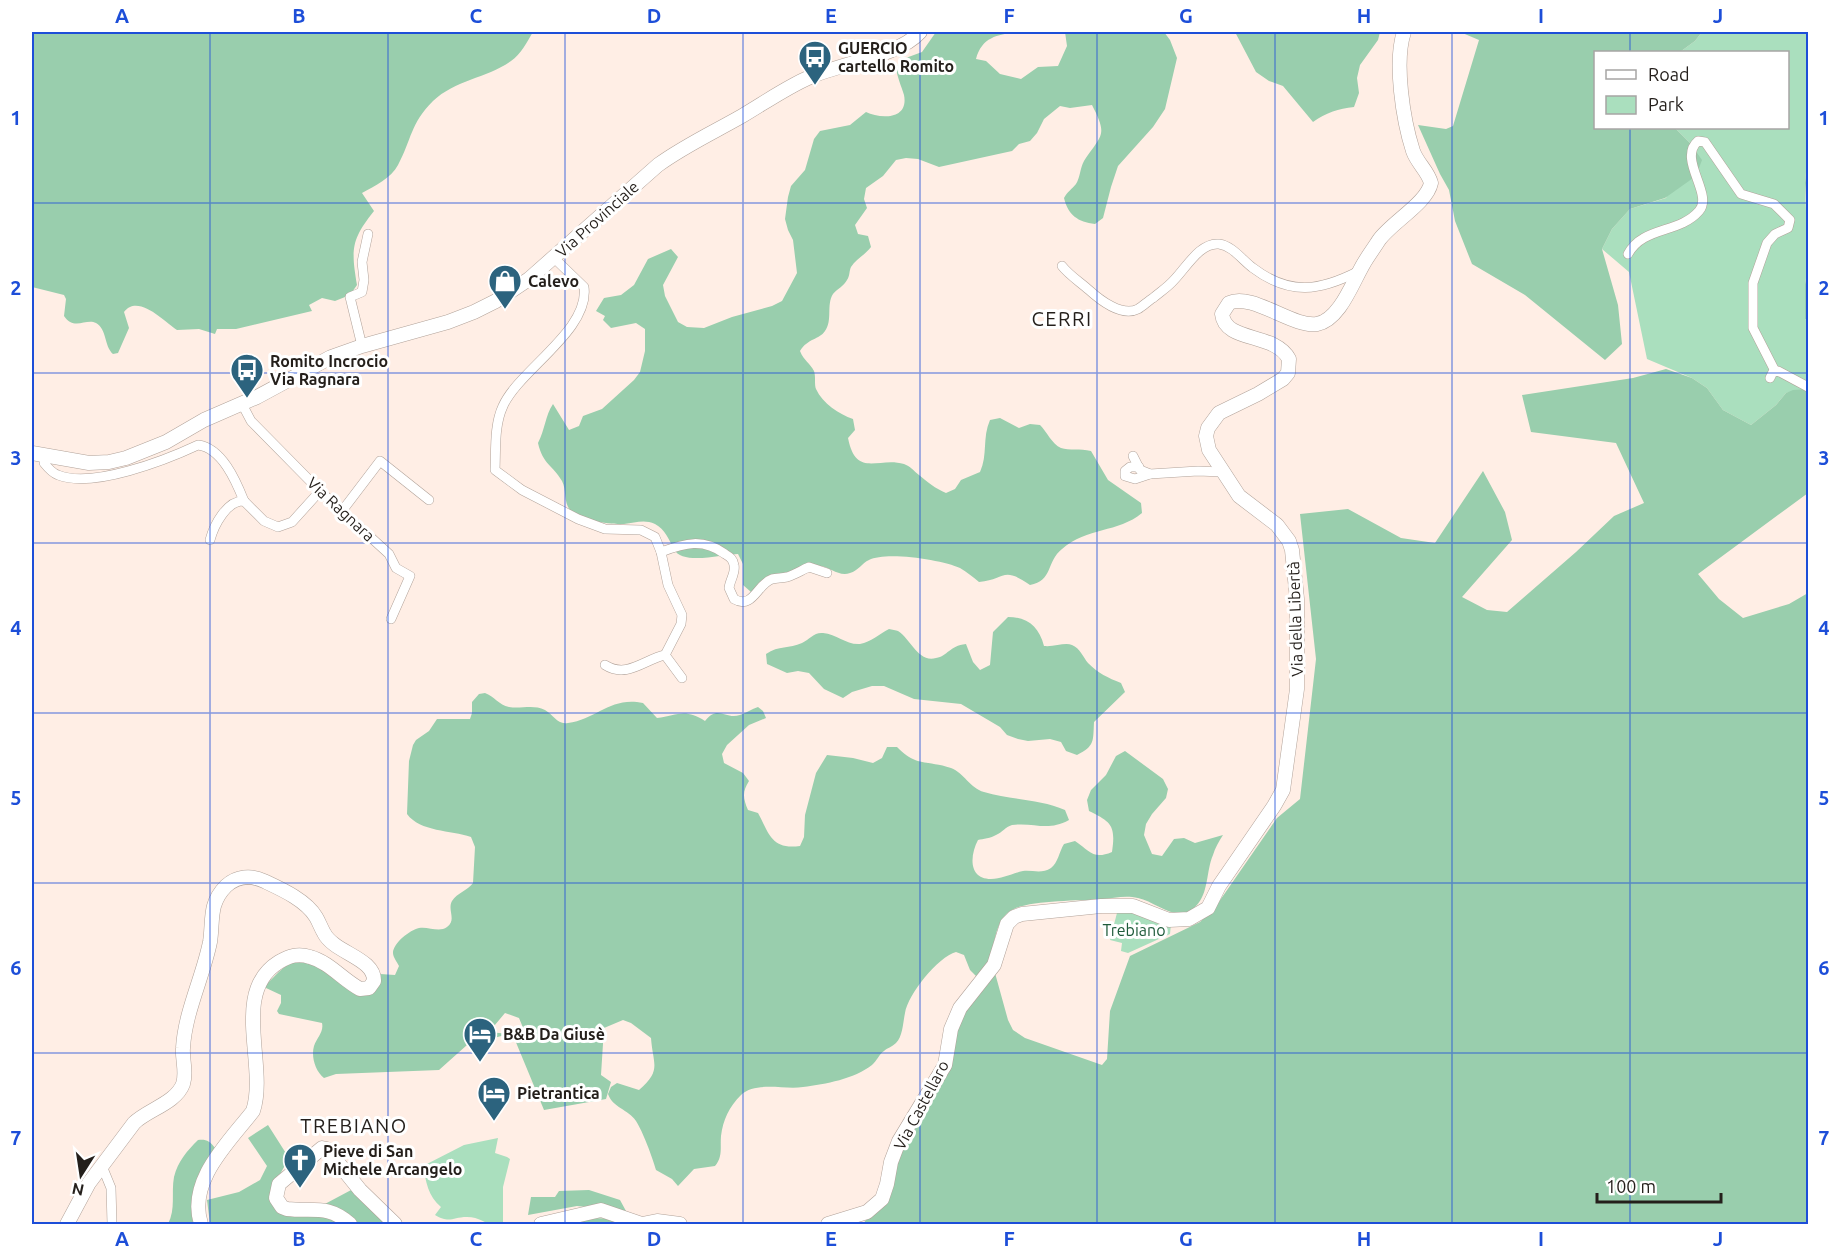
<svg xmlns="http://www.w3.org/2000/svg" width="1840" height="1256" viewBox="0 0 1840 1256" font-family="Ubuntu,sans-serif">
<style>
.green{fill:#aadfbe}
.forest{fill:#99cead}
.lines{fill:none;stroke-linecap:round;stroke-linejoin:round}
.street-casing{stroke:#b1a299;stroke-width:10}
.secondary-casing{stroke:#b1a299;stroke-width:15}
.street{stroke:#fff;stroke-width:9}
.secondary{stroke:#fff;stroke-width:14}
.grid{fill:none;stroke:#1d4ed8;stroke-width:1.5;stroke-opacity:0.55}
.labels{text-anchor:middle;stroke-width:6;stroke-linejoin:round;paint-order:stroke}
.poi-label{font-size:16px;font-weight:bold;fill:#241f1b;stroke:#fff;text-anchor:start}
.street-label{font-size:16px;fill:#241f1b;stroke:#fff}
.park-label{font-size:16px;fill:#1f5b3b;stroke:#fff}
.quarter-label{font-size:20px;letter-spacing:1.5px;fill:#241f1b;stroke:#fff}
.neatline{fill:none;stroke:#1d4ed8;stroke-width:2}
.grid-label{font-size:20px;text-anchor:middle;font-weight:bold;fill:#1d4ed8}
</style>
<rect width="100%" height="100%" fill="#ffeee5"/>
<g class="green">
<path d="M1702,32H1808V150L1805,183L1808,266L1805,284V319L1808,321V389L1786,393L1776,405L1751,425L1723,410L1707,388L1692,378L1647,359L1629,272L1602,249L1612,229L1630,209L1666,198L1690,143L1675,128H1788V52H1680L1695,41Z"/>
<path d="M1125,908L1171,924L1170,934L1128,953L1121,951L1122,943L1110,940L1118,909Z"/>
<path d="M498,1138L495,1153L507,1157L510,1159L503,1187V1222C488,1229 483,1217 467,1217C452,1217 450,1224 435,1215L441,1207C428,1196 426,1182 423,1166L464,1145Z"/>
</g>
<g class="forest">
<path d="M32,32H533C527,42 521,54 511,61C487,78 455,80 433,101C410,124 412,139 398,165C391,178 375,186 362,193L374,211C351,240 351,249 357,285L350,295L335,301L322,298L309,305L312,311L236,329H217L215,334L199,329L177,330C165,322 138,293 124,312L129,328L118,353L113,354C104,346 107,329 96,323C86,318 74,331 64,316L66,299L64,295L32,287Z"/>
<path d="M936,32H1016C997,35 982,37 976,59L986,61L1000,74L1021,79L1038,67L1058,66L1067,46L1065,32H1164L1170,40L1177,58L1165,109L1153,127L1118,166L1111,187L1103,218L1095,224C1078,222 1068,215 1064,198C1067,192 1072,189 1076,184C1080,178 1080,168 1084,161C1102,134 1108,136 1092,105L1070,108L1060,106L1044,119L1037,133L1030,141L1019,144L1012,151L939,167L918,159L906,158L896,160L883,176L866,188L864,199L867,208L855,225L858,234L868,236L871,247C865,255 856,259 851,267C849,271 850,276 847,280C844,286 837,289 833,294C826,305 833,320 825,331C819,340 808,338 800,351C804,361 810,363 814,371C816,377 814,384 816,389C823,404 839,414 853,419L855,430L848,438C856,479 879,456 904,464C910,466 914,471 919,475C926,481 936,489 946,493L955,489L961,480L980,472C988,455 982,438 990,420L1000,418L1019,428L1030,424L1040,425C1047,432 1052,444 1061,448C1069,451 1080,448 1091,451L1108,480L1141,503L1142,513C1118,533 1087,527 1062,549C1046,562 1053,581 1030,585C1002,565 1005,580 979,582C973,577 967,572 960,568C943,560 886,551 869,560C862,563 858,571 850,573C839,577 830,567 820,566C803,563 767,584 751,592L743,585V564L738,554C723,554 682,566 674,549C669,540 665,529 655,524C644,519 635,523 624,524C611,525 581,520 571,511C563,503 567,490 562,481C553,465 543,465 538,443C545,430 545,416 553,404L569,430L579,426L583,416L602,409L634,380L640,372L645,351V329L636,323L611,328L603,320L605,316L596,311L604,298L621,295L634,285L648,259L671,249L678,257L663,285L665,296L678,322L687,327L704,328L732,317L772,306L782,301L797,273L793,240L788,230L785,219L788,197L791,186L805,170L814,139L820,131L850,125L866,112C880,119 909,120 904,95C901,85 897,77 896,67L903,59L922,52Z"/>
<path d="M1235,32H1380L1378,40L1360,65L1357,78L1359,93L1354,107C1338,109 1327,112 1313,122L1283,86L1269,81L1256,72Z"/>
<path d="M1460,32H1702L1695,41L1680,52H1596V128H1675L1690,143L1702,160L1696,176L1665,198L1630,209L1612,229L1602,249L1618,305L1622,344L1605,360L1525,295L1472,264L1455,221L1449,190L1440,174L1418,125L1446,129L1453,126L1479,40Z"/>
<path d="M1808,150V235L1805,183Z"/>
<path d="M1808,266V321L1805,319V284Z"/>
<path d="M1666,369L1692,378L1707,388L1723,410L1751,425L1776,405L1786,393L1793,390L1808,389V493L1698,574L1719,599L1743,618L1789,604L1808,593V1224H863L876,1206L964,1010L995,973L1008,1020L1013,1030L1025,1038L1102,1065L1107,1059L1110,1011L1130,956L1200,922L1216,906L1277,818L1300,799L1316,659L1300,514L1348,509L1401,538L1435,543L1483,471L1505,512L1512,540L1462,597L1487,610L1507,612L1576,552L1614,516L1644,503L1616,443L1531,432L1522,395L1633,378Z"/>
<path d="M1008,617C1028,617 1039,627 1044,646C1055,647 1065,642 1072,645C1080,648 1083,657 1088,663C1098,673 1108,678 1121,683L1125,692L1094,722C1093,741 1095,746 1077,755L1066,751L1061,742L1050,739L1028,741L1018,739L1007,735L1000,727L961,704L914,699L884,686H872L852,692L843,698L824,689L809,673L798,671L787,673L767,664L766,654C779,645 789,649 802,643C810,639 814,632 823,633C837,634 846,645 860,644C871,642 879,634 889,629C892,630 896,630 898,631C911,639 918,663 936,658C948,656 949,646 966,644L973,662L980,670L990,665L993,632Z"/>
<path d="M485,693C494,696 499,705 509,707C522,709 533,704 545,710C554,715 557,725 568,723C597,719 611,696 643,703L657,718C677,715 686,708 705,721C718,704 725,720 740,715C746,713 752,709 758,707L763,711L766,718L749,725L727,745L722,754L724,763L743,773L749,781C742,792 743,798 748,810L758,813C769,833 771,850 800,846L804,837L805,815L816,773L827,755L853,758L873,763L882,758L887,747H897C916,767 927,760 951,768C964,773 970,788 984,792C1011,800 1040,799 1065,810L1069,820C1047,832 1035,822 1012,825C1005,827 1003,832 996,835C991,838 983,839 978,840C970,855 968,879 991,879C1002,879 1013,873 1023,871C1033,870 1042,874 1051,868C1058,863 1059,852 1064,844L1075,841C1090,851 1093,860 1112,852C1116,825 1111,822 1089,811L1087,800L1091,790L1106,775L1116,756L1125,751L1163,779L1168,789L1166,798L1152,814L1146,824L1144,835L1152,854L1162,856L1174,839L1184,838L1195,843L1223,835C1219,841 1215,848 1213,855C1206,871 1209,893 1196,906C1178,925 1157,902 1138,898C1126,895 1114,898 1102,899C1078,901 1037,900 1016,908C986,920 1001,963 976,976L970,970L964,955L956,952C938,957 908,994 905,1013C903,1022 903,1036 896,1043C892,1047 887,1048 884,1051C879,1054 877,1061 872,1065C854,1079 826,1084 803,1087C784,1090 756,1081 741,1095C729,1107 723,1120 721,1136C720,1148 723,1156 715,1166L694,1169L678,1186L672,1179L656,1170C652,1156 643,1132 636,1121C628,1109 613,1108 608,1094L611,1087L617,1083L639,1090C662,1070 653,1065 651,1038L631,1023L623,1020L604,1028L601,1075L611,1082L606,1099L544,1110L515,1040L524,1030L519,1018L505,1013L489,1032L509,1034L467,1045L439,1070L336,1074L324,1078C315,1071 311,1056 314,1046C317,1037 324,1032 322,1023L279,1014L277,1011L281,1003V995L266,988V985C274,977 284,965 295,961C307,958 352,985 365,992L380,974L395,975L399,966C397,962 393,957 393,953C393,943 410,930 419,928C428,926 439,933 447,927C457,920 447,910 452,901C457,893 468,890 473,883L475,847L471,837C451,830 420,832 407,814L409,761L413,745L416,740L429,731L437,719H470L472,713V702L479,694Z"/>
<path d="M268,1125L289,1158L273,1187L274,1201L326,1216L342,1224H210L207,1200L239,1192L260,1180L267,1166L248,1138Z"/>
<path d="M198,1140C206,1139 210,1141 215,1148L192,1205L193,1224H168C176,1209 171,1193 174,1177C178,1161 187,1151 198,1140Z"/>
<path d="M353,1189L395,1224H354L323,1205Z"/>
<path d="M589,1190L620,1200L626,1211L577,1206L528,1215L531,1197H555L559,1191Z"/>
<path d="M590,1218L628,1219L650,1224H535Z"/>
</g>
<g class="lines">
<g class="street-casing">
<g id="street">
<path d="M1628,254C1643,226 1679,234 1699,211C1714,194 1677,159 1698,141L1705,142L1741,194L1774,204L1790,220L1788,228L1775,234L1767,243L1753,283V328L1775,371"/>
<path d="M554,258L584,287C590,330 519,370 503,406C494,425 496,449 495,470L522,490L578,519L605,529L641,530L655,537L661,552L668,585L682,615L681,624L665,655L682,678"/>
<path d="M1062,266C1069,275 1080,282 1089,290C1100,300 1122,317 1138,309C1143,306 1148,301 1153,298C1160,292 1168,287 1174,280C1186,268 1200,242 1219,244C1233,246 1242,260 1253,268C1290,296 1320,291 1359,271"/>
<path d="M362,346L350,297L362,292L364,280L362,262L368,234"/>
<path d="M1770,378L1773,372L1778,371L1808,387"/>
<path d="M242,404L251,421L320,491L389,554L396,568L410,576L391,619"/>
<path d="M1133,456L1140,470L1150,474L1198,471L1222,472"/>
<path d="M45,457L44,463C48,468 52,473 58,475C92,489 166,460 198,445C222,448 236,481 244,501"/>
<path d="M1139,467H1130L1125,471V476L1135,479L1150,474"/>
<path d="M342,511L380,461L429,500"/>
<path d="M210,540C214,525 227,500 244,501L264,521L278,527L292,522L320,491"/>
<path d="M661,552C685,543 703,538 725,554C730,557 733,559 734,565C736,572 730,580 729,588L734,599C753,610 757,584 772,579C777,578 782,578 787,577C794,575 802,570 809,567L827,573"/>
<path d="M605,665C627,679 645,659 665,655"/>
<path d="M102,1166L111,1188L112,1224"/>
</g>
</g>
<g class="secondary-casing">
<g id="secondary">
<path d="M32,453L89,463L109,462L126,458L166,442L204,420L257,397L331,357L362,346L448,322L474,312L496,301L529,279L658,165C684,146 714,132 742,116C764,103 787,87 810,77C842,63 899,56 920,32"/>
<path d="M67,1224L89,1183L134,1123C147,1110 176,1103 183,1084C187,1072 182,1060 183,1048C185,1012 203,977 210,942C212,930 211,917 214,906C216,899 221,891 226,886C237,876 251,875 264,881C281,889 306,900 316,917C319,922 321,928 324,933C334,953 375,958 374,981L369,988L360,989C343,980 329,962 310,957C298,953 289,956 279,962C230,992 268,1066 253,1111C229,1142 187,1181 201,1224"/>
<path d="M350,1224C328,1204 313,1212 287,1209L282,1207L276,1198L279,1184L322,1148L327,1149L360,1190L395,1224"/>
<path d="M541,1224L601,1210L642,1224L657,1221L680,1224"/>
<path d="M828,1224L867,1212L882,1199L887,1184L891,1162L899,1141L945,1065L951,1029L960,1008L994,965L1007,924L1014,917L1022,914L1101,906H1133L1169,920L1189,919L1208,908L1219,886L1274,806L1283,790L1297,689V599L1292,550L1289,541L1277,525L1239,496L1209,450L1206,436L1208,428L1219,413L1258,394L1283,379L1288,373L1289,359C1275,332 1225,343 1222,314L1229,303C1252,292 1293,328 1317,324C1340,320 1353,281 1364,263C1368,256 1374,248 1379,240C1392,222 1427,203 1431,183C1428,171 1417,163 1413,151C1403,120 1394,62 1404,32"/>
</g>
</g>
<use href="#street" class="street"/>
<use href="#secondary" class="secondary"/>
</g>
<path class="grid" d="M210,32V1224M388,32V1224M565,32V1224M743,32V1224M920,32V1224M1097,32V1224M1275,32V1224M1452,32V1224M1630,32V52M1630,128V1224M32,203H1808M32,373H1808M32,543H1808M32,713H1808M32,883H1808M32,1053H1808"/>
<defs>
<g id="bus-pin" transform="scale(1.725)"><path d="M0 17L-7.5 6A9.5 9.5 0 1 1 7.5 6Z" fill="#2c637e" stroke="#fff"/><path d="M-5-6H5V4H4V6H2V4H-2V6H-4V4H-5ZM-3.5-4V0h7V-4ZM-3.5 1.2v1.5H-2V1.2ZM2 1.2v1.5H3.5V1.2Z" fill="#fff"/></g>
<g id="shop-pin" transform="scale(1.725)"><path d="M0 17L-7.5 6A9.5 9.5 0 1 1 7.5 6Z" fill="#2c637e" stroke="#fff"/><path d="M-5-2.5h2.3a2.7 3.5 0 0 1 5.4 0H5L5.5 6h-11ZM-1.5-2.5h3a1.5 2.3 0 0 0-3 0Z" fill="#fff"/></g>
<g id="hotel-pin" transform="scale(1.725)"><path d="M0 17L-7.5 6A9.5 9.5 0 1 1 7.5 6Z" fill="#2c637e" stroke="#fff"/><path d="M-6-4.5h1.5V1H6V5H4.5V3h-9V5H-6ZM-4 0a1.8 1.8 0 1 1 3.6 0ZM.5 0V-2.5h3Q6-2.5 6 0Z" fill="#fff"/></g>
<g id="church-pin" transform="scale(1.725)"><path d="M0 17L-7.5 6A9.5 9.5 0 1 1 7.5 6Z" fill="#2c637e" stroke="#fff"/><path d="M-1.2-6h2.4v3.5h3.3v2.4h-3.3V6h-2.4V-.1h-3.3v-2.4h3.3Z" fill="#fff"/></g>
</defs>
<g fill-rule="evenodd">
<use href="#bus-pin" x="815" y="57"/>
<use href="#shop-pin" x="505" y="281"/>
<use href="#bus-pin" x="247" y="370"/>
<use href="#hotel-pin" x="480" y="1034"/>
<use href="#hotel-pin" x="494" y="1093"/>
<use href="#church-pin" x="300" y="1160"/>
</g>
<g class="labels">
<g class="poi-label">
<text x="838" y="54">GUERCIO<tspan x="838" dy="18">cartello Romito</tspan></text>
<text x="528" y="287">Calevo</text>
<text x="270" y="367">Romito Incrocio<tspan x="270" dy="18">Via Ragnara</tspan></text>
<text x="503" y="1040">B&amp;B Da Giusè</text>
<text x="517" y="1099">Pietrantica</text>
<text x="323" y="1157">Pieve di San<tspan x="323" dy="18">Michele Arcangelo</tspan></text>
</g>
<g class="street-label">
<text transform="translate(597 219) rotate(-42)" y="6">Via Provinciale</text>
<text transform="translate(341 509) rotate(43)" y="6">Via Ragnara</text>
<text transform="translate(1295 619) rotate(-92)" y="6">Via della Libertà</text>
<text transform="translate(921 1105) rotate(-62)" y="6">Via Castellaro</text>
</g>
<g class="park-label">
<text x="1134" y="936">Trebiano</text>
</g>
<g class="quarter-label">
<text x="1062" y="326">CERRI</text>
<text x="354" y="1133">TREBIANO</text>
</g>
</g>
<rect width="1840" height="1256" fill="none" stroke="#ffffff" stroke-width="66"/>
<rect x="1594" y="51" width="195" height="78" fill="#ffffff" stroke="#a7a5a4" stroke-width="1.5"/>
<rect x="1606" y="70" width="30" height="9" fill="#ffffff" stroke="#a7a5a4" stroke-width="1.5"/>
<text x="1648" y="81" font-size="18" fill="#241f1b">Road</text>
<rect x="1606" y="96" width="30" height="18" fill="#aadfbe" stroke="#a7a5a4" stroke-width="1.5"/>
<text x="1648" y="111" font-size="18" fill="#241f1b">Park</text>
<g transform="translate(81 1175) rotate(192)" stroke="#ffffff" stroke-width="4.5" paint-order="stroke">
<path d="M0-4.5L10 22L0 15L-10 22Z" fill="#241f1b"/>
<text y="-9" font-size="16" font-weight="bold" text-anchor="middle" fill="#241f1b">N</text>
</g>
<path d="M1597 1193v9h124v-9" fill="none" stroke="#241f1b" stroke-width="3"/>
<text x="1606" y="1193" font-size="18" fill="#241f1b" stroke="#ffffff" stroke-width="4.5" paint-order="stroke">100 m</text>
<rect x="33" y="33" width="1774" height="1190" class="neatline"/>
<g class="grid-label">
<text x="122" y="23">A</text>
<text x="299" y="23">B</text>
<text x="476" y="23">C</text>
<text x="654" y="23">D</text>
<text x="831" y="23">E</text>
<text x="1009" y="23">F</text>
<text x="1186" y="23">G</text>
<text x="1364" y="23">H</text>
<text x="1541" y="23">I</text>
<text x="1718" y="23">J</text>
<text x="16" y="125">1</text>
<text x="1824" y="125">1</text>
<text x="16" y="295">2</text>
<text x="1824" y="295">2</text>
<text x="16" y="465">3</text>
<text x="1824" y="465">3</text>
<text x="16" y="635">4</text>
<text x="1824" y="635">4</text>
<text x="16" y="805">5</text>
<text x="1824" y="805">5</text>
<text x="16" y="975">6</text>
<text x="1824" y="975">6</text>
<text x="16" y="1145">7</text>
<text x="1824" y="1145">7</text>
<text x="122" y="1246">A</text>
<text x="299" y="1246">B</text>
<text x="476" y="1246">C</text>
<text x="654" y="1246">D</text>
<text x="831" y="1246">E</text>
<text x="1009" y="1246">F</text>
<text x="1186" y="1246">G</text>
<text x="1364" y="1246">H</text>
<text x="1541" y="1246">I</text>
<text x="1718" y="1246">J</text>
</g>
</svg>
